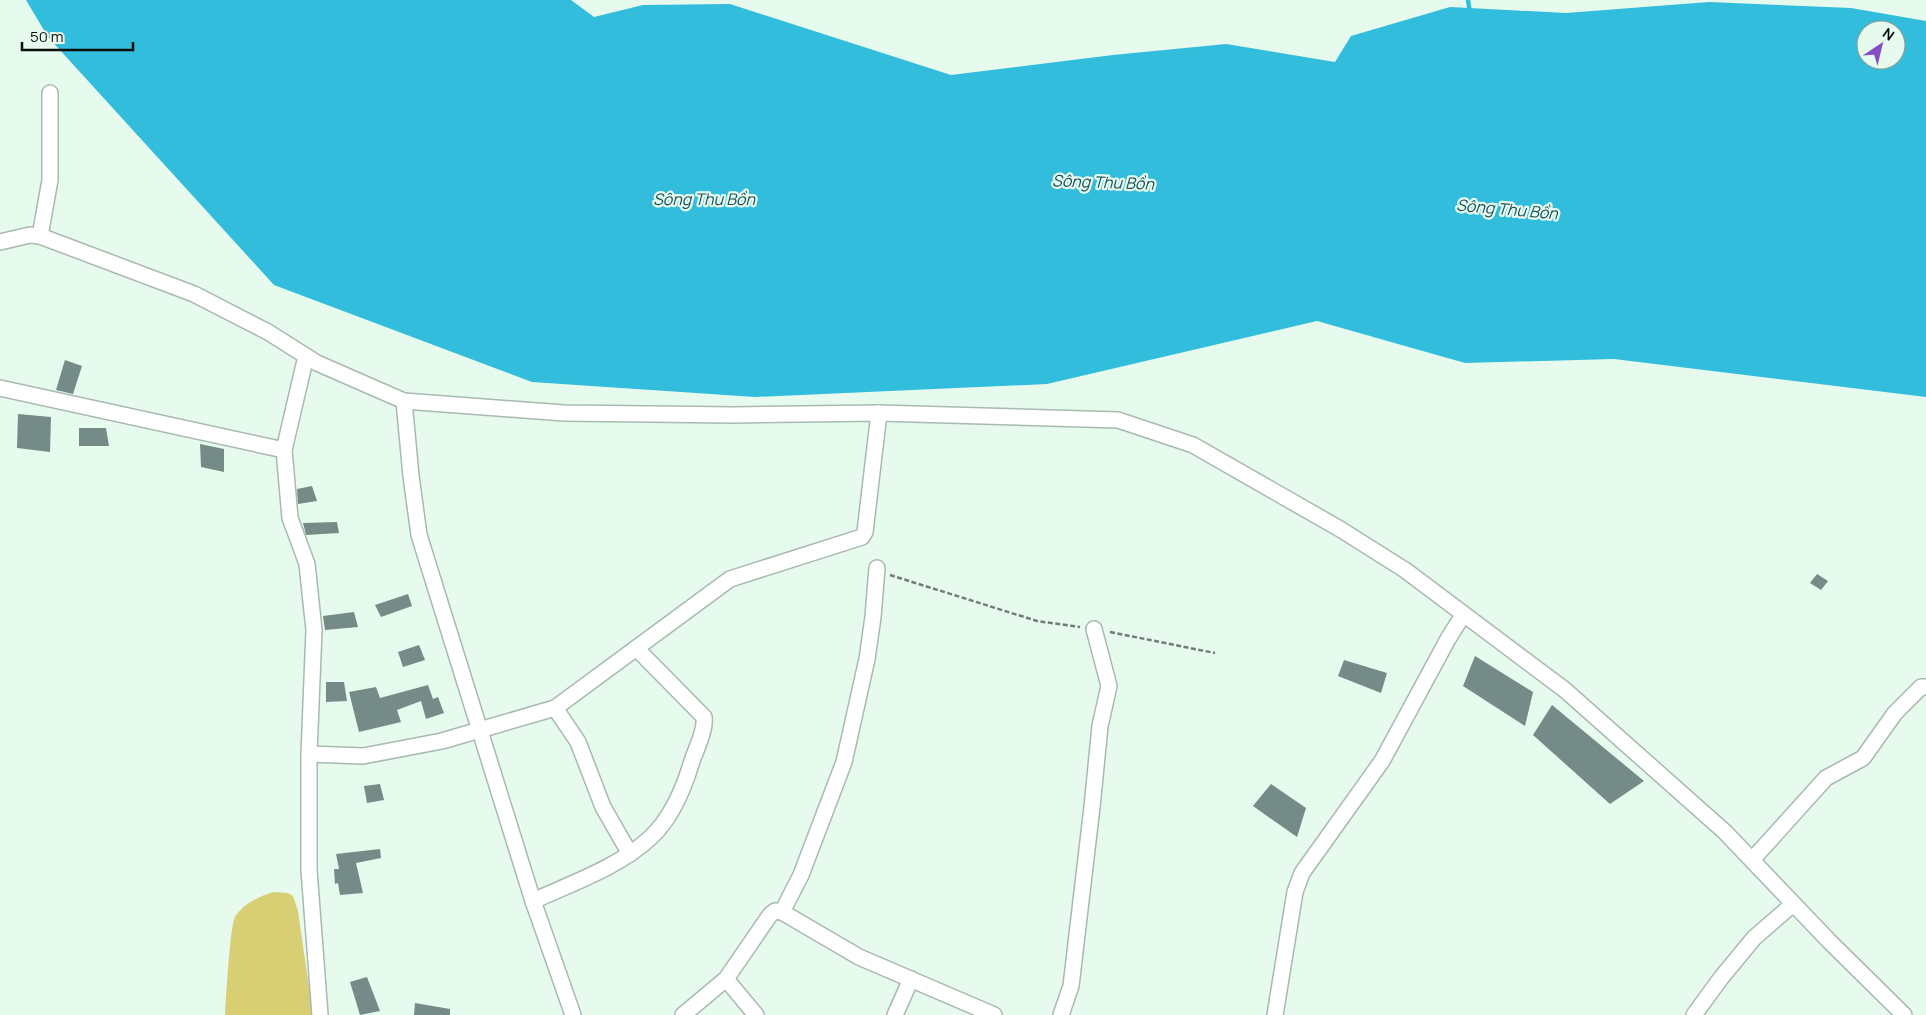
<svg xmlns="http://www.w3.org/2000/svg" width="1926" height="1015" viewBox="0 0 1926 1015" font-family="Manrope,sans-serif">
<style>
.green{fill:#d8ce74}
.water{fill:#32bddc;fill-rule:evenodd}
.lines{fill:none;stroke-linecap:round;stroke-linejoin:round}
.stream{stroke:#32bddc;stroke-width:4.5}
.building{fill:#748b88}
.minor-casing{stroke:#a8baaf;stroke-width:18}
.path{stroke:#717d75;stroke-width:2.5;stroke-dasharray:5 2.5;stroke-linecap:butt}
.minor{stroke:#fff;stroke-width:15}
.labels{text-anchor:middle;stroke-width:4.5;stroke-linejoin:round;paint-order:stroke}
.water-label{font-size:16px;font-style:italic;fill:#164e5b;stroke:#e7faee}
</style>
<rect width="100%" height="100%" fill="#e7faee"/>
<path class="green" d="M274,892L288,893L293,896L298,911L313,1015H225C226,1000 230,925 235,917C243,904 259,896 274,892Z"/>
<path class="water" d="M26,0H571L594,17L643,5L730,4L951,75L1113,55L1226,44L1335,62L1351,36L1450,7L1566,13L1709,2L1851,8L1926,21V397L1614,359L1465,363L1317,321L1047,384L755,397L532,382L274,285L48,37ZM1866,30H1896V60H1866Z"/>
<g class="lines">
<path class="stream" d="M1468,0L1470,13"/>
</g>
<g class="building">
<path d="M65,360L82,366L73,394L56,390Z"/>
<path d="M18,414L51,417L50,452L17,448Z"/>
<path d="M79,428H106L109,446H79Z"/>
<path d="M200,444L224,449V472L201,467Z"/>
<path d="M312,486L317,501L298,504L297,489Z"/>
<path d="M337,522L339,533L306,535L303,523Z"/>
<path d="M1817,574L1828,581L1821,590L1810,583Z"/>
<path d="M408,594L412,606L381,617L375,605Z"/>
<path d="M354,612L358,627L325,630L323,616Z"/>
<path d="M419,645L425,660L403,667L398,652Z"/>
<path d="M1475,656L1533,692L1525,726L1463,686Z"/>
<path d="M1344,660L1387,673L1381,693L1338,676Z"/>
<path d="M326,682H344L347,701L326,702Z"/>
<path d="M428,685L433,699L438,697L444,713L426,719L421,701L397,710L401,722L359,732L349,692L376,687L380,698Z"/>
<path d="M1552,705L1644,781L1610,804L1533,735Z"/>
<path d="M380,784L384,800L367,803L364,786Z"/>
<path d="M1271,784L1306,808L1297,837L1253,806Z"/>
<path d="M380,849L381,858L356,863L363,893L340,895L338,883L335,884L334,869H339L336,854Z"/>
<path d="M367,977L380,1011L360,1015L350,982Z"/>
<path d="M415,1003L450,1009V1015H414Z"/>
</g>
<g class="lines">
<g class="minor-casing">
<g id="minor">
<path d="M40,236L50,180V93"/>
<path d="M0,242L30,235L40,236L194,294L268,332L317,363L404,401L564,413L734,415L879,413L1118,420L1193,445L1340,529L1405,570L1565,690L1725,832L1829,941L1904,1015"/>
<path d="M306,356L284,450L290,518L307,564L314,630L309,754V870L320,1015"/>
<path d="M0,388L284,450"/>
<path d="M404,401L411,476L419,535L533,901L573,1015"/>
<path d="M555,708L578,742L603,807L630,854"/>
<path d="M309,754L363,756L442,741L555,708L730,579L862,537L865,532L879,413"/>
<path d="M1752,860L1826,778L1863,758L1895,713L1921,687H1926"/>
<path d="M533,901C572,883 619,867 650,838C671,819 684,788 692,761C696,749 706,730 704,717L636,648"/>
<path d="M782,912L801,875L844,762L867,659L873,617L877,568"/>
<path d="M726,979L756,1015"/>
<path d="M683,1015L726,979L770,915L775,911L782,912L859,957L994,1015"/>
<path d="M895,1015L911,979"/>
<path d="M1061,1015L1071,986L1092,807L1100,726L1109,686L1094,629"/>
<path d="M1275,1015L1295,892L1302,873L1382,761L1448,639L1463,615"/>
<path d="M1694,1015L1721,978L1754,938L1793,904"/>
</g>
</g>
<g class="path">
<path d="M890,575L1037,621L1080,627"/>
<path d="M1110,632L1215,653"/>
</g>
<use href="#minor" class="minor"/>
</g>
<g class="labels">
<g class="water-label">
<text transform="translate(1103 182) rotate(2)" y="6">Sông Thu Bồn</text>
<text x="704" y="205">Sông Thu Bồn</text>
<text transform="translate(1507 209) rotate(5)" y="6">Sông Thu Bồn</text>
</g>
</g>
<g transform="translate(1881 45) rotate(35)"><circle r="24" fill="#e7faee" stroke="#8e9c93"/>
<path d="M0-4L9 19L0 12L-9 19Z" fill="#844ec5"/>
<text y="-8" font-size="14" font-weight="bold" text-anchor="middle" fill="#090f0b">N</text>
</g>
<path d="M22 42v8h111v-8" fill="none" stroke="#090f0b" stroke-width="2.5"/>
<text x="30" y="42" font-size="15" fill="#090f0b" stroke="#e7faee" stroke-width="4" paint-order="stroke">50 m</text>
</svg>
